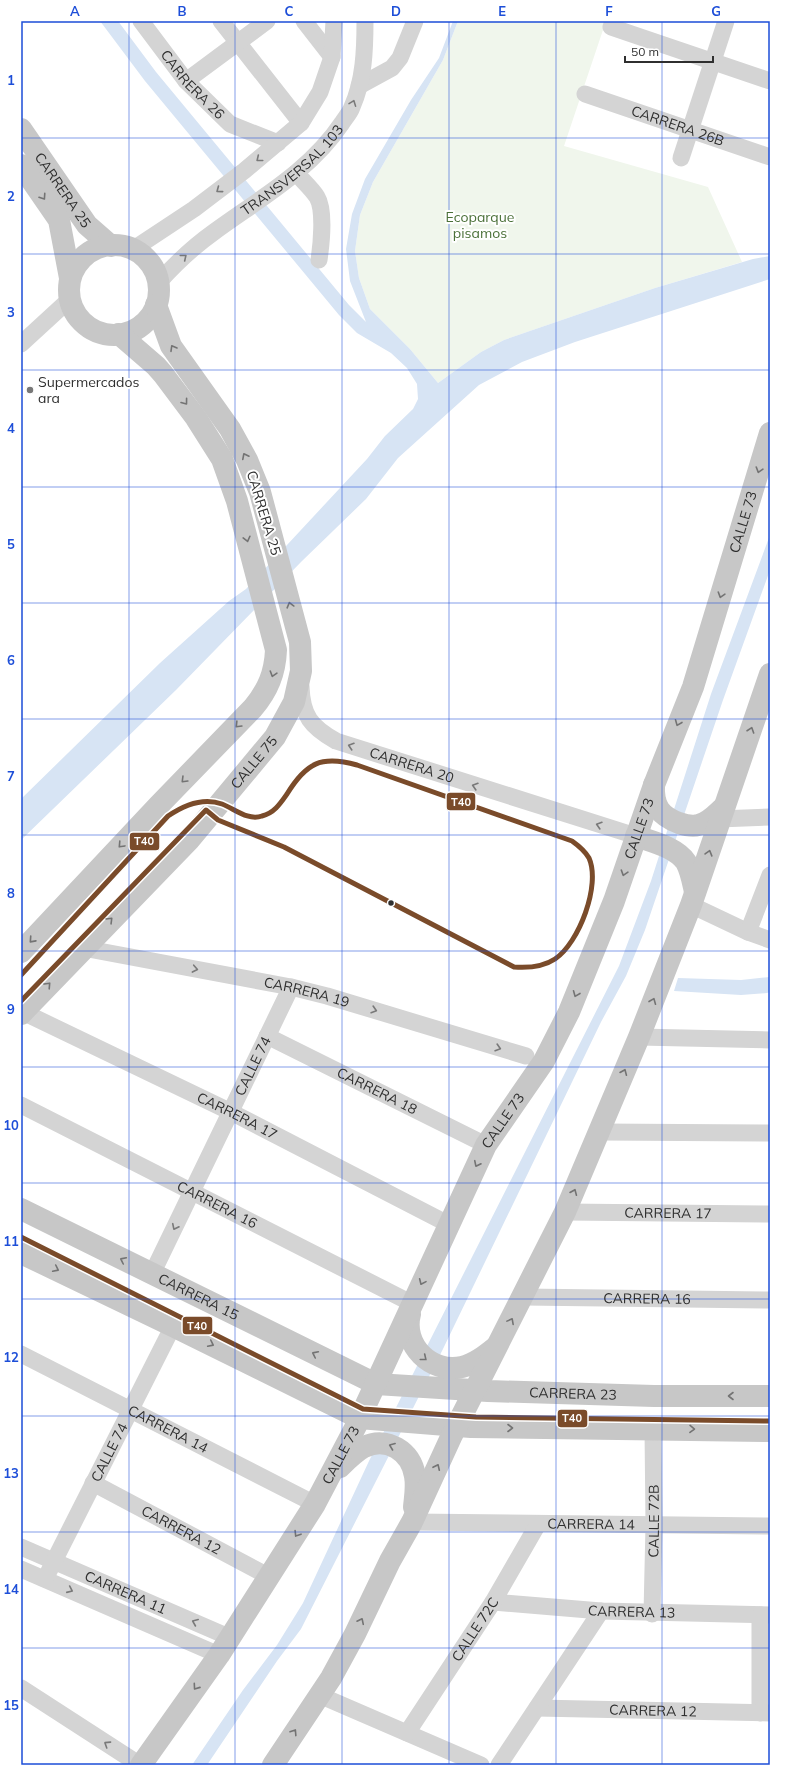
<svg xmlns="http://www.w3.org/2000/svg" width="791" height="1786" viewBox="0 0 791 1786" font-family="Mulish,sans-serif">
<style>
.green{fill:#f0f6ec}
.water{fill:#d7e4f4}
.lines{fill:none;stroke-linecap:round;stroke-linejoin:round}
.minor{stroke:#d4d4d4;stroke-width:17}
.major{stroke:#c7c7c7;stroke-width:22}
.bus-1-casing{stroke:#fff;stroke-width:8}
.bus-1{stroke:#7a4b2a;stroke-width:5}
.oneway{stroke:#797979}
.oneway2{stroke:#737373}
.grid{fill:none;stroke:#1d4ed8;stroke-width:1;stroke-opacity:0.55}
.poi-dot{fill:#787878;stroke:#fff;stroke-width:1.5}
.bus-dot{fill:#2f2f2f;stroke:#fff;stroke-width:1.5}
.labels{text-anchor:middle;stroke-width:4;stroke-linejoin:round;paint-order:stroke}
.street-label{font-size:14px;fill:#2f2f2f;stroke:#fff}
.park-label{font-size:14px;fill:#4a7038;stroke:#fff}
.poi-label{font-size:14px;fill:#2f2f2f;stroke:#fff;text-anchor:start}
.line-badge{stroke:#fff;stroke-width:1.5}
.badge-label{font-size:11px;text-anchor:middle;font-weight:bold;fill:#fff}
.neatline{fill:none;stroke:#1d4ed8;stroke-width:1.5}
.grid-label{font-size:13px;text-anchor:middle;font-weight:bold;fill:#1d4ed8}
</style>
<rect width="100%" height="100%" fill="#fff"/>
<path class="green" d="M458,21H606L564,146L708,187L742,262L655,288L504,340L481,352L438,383L410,349L370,309L359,278L355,251L360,215L373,182L443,60Z"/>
<g class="water">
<path d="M100,21H118L156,72L349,305L366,322L350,281L346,249L352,214L365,179L411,100L439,58L453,21H458L443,60L373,182L360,215L355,251L359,278L370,309L410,349L438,383L481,352L504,340L655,288L753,259L770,256V279L575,342L522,362L479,385L398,458L366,499L301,562L176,690L21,840V799L160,663L229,601L246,589L367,459L385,436L413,409L418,399L417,384L407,368L391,353L357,333L339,315L145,81Z"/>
<path d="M770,535V570L723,700L645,930L626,976L601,1022L442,1351L301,1629L277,1661L207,1765H192L243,1690L277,1645L303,1603L369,1461L619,966L651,881L711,694Z"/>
<path d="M770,977V992L767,993L741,995L674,991L678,978L741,980Z"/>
</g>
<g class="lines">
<g class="minor">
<path id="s1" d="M141,21L186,81L230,124L278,143"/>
<path d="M221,21L301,123"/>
<path d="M304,21L332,57"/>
<path d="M611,27L770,81"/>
<path d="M186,81L267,21"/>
<path d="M359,86L392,68L400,58L415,21"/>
<path id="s2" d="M585,94L770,157"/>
<path d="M681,158L726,21"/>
<path d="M296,173C303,181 312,189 317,197C325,210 321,246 319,260"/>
<path d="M132,250L194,209L244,171L301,123L320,92L332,57L334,21"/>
<path id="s3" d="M158,283C175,264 193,247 214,232C259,199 310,171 342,123C345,118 350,113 352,107C364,80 365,50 365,21"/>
<path d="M21,344L70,299"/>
<path id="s4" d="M301,686C302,716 311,727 336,741L636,836"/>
<path d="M719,819L770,817"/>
<path d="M691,905L748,932L770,940"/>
<path d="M748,932L770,875"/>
<path id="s5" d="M83,948L291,987L327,996L526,1056"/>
<path id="s6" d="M23,1012L231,1112L448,1224"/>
<path id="s7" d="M267,1036L486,1145"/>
<path d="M639,1037L770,1040"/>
<path id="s8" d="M21,1105L413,1304"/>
<path d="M599,1132L770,1133"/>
<path id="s9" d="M565,1212L770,1214"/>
<path id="s10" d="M152,1274L291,987"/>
<path id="s11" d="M524,1297L770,1300"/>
<path id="s12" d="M21,1354L315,1504"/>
<path id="s13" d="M93,1483L270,1577"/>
<path id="s14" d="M412,1522L770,1526"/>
<path id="s15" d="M21,1547L231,1638"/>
<path d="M21,1569L219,1655"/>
<path id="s16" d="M45,1579L173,1326"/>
<path id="s17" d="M493,1602L601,1611L770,1615"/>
<path id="s18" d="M652,1614L654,1525L653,1429"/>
<path d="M760,1615V1713"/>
<path d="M21,1688L140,1765"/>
<path d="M319,1695L481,1765"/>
<path id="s19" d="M537,1708L770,1713"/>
<path id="s20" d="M407,1733L493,1602L538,1524"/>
<path d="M499,1765L601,1611"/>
</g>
<g class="major">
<path id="s21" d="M21,129L87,225L111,246"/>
<path d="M21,165L59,220L70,278"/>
<circle cx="114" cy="290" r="45"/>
<path d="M654,785C653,806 660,816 679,823C685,825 692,827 698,825C709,823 716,814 724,807"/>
<path d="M636,836C652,842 676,847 686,862C691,871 693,883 695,892"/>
<path d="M21,952L158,806L253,708C268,690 275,673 276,650L237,501L222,459L196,418L163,374L156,366L119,334"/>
<path id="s22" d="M21,1014L190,839L275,737L294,702L301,671L300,642L260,492L247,460L230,429L171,346L156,305"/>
<path id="s23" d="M21,1209L376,1384L488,1391L654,1396H770"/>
<path d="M21,1253L173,1326L359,1418L471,1427L770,1431"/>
<path d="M410,1314C402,1345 431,1374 462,1367C475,1364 486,1355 496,1347"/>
<path d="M340,1467C347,1460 355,1452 364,1447C387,1436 411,1451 415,1476C417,1486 415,1496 414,1507"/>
<path id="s24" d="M141,1765L219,1655L315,1504L356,1426L486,1145L544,1061L569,1012L614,901L654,785L693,687L770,433"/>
<path d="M273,1765L331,1678L355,1634L390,1561L412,1522L452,1435L565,1212L639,1037L691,905L770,674"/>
</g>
<g class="bus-1-casing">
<g id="bus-1">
<path d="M21,975L168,816C184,805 203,797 222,804C235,809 248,821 262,816C274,813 280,804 287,794C306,763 321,755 357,765L572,841C579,846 585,851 589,858C601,885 579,943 555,959C543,967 528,968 514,967L284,847L218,820L206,810L21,1001"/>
<path d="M21,1237L363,1409L476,1417L770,1421"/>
</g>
</g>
<use href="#bus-1" class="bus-1"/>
</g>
<defs><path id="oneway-chevron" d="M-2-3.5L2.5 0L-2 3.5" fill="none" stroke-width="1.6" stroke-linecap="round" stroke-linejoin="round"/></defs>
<g class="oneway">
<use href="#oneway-chevron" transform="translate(353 103) rotate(-69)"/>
<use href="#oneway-chevron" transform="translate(259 159) rotate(141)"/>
<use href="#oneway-chevron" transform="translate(219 190) rotate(143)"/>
<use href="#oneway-chevron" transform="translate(184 257) rotate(-39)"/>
<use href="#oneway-chevron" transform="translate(351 746) rotate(-162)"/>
<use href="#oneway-chevron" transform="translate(475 786) rotate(-163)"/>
<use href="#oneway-chevron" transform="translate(599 825) rotate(-163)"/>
<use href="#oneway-chevron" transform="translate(195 969) rotate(11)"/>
<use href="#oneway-chevron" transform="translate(374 1010) rotate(17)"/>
<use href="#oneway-chevron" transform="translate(498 1048) rotate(17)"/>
<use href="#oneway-chevron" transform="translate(175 1227) rotate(116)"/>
<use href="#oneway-chevron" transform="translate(70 1590) rotate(24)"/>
<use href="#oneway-chevron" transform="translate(195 1622) rotate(-157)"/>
<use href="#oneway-chevron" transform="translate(107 1744) rotate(-147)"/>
</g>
<g class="oneway2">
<use href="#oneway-chevron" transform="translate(43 197) rotate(56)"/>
<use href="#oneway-chevron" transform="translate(173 348) rotate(-120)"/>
<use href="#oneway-chevron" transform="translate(185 402) rotate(53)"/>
<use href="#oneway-chevron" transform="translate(245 456) rotate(-117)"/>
<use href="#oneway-chevron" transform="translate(759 470) rotate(107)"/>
<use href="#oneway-chevron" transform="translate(247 539) rotate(76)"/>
<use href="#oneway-chevron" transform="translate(721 595) rotate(107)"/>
<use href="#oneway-chevron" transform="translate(290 605) rotate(-105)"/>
<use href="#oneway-chevron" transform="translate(273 674) rotate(107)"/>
<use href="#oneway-chevron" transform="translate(678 723) rotate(112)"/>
<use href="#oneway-chevron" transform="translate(238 725) rotate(134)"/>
<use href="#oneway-chevron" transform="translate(751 730) rotate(-71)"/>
<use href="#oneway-chevron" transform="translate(184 780) rotate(135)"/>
<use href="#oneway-chevron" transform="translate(121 845) rotate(133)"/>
<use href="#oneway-chevron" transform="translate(709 853) rotate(-74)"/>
<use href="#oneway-chevron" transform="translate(624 873) rotate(108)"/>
<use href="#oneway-chevron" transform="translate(110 920) rotate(-45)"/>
<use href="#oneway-chevron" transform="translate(32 940) rotate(132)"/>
<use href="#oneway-chevron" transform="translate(48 985) rotate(-47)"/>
<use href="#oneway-chevron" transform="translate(576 994) rotate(112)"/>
<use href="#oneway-chevron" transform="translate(653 1001) rotate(-68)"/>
<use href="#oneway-chevron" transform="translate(624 1072) rotate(-67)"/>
<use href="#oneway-chevron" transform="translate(477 1164) rotate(116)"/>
<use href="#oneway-chevron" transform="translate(574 1192) rotate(-67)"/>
<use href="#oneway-chevron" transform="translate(123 1260) rotate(-154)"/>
<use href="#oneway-chevron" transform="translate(56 1269) rotate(26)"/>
<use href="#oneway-chevron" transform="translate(422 1282) rotate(114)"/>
<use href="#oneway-chevron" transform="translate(511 1321) rotate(-62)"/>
<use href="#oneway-chevron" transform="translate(211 1344) rotate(26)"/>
<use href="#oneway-chevron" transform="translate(315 1354) rotate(-154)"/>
<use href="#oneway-chevron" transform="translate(424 1358) rotate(39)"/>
<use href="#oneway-chevron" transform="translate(731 1396) rotate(-180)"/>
<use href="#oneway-chevron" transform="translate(510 1428)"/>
<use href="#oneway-chevron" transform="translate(692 1429) rotate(1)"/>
<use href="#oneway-chevron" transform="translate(392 1446) rotate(-159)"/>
<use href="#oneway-chevron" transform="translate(437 1467) rotate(-65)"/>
<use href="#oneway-chevron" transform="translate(297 1534) rotate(122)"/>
<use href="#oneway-chevron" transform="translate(361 1621) rotate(-64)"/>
<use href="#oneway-chevron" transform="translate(196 1687) rotate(125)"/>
<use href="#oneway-chevron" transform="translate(294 1732) rotate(-57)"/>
</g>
<path class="grid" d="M129,21V1765M235,21V1765M342,21V1765M449,21V1765M556,21V1765M662,21V1765M21,138H770M21,254H770M21,370H770M21,487H770M21,603H770M21,719H770M21,835H770M21,951H770M21,1067H770M21,1183H770M21,1299H770M21,1416H770M21,1532H770M21,1648H770"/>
<circle class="poi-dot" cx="30" cy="390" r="4"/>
<circle class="bus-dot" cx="391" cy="903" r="3.5"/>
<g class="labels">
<g class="street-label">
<text dy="5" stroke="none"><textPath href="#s1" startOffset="82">CARRERA 26</textPath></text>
<text dy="5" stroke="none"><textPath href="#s2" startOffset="98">CARRERA 26B</textPath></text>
<text dy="5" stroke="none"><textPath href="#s3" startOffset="176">TRANSVERSAL 103</textPath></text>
<text dy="5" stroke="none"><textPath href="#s21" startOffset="74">CARRERA 25</textPath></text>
<text transform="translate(264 513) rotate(73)" y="5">CARRERA 25</text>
<text dy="5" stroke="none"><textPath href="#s24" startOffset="1389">CALLE 73</textPath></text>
<text dy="5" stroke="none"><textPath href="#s22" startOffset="343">CALLE 75</textPath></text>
<text dy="5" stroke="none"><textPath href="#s4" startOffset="149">CARRERA 20</textPath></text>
<text dy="5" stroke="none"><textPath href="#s24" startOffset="1065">CALLE 73</textPath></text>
<text dy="5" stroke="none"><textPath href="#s5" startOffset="228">CARRERA 19</textPath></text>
<text dy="5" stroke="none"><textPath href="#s10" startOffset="231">CALLE 74</textPath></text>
<text dy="5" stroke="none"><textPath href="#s7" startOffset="123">CARRERA 18</textPath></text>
<text dy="5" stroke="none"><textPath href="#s6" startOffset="238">CARRERA 17</textPath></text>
<text dy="5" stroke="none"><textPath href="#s24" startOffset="741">CALLE 73</textPath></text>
<text dy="5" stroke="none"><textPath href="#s8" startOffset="220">CARRERA 16</textPath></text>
<text dy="5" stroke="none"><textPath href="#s9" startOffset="103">CARRERA 17</textPath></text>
<text dy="5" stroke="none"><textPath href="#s23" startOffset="198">CARRERA 15</textPath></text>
<text dy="5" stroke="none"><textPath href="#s11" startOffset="123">CARRERA 16</textPath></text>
<text dy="5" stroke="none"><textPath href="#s23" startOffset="593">CARRERA 23</textPath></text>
<text dy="5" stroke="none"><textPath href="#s12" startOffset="165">CARRERA 14</textPath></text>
<text dy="5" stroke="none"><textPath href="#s16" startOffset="142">CALLE 74</textPath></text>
<text dy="5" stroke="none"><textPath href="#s24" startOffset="369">CALLE 73</textPath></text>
<text dy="5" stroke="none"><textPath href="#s18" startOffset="93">CALLE 72B</textPath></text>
<text dy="5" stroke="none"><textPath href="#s14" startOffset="179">CARRERA 14</textPath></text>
<text dy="5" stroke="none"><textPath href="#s13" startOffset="100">CARRERA 12</textPath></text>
<text dy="5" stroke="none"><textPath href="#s15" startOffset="114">CARRERA 11</textPath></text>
<text dy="5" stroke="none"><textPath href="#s17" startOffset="139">CARRERA 13</textPath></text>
<text dy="5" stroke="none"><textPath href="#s20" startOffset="124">CALLE 72C</textPath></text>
<text dy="5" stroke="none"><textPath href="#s19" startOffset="116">CARRERA 12</textPath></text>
</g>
<g class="park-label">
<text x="480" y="222">Ecoparque<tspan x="480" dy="16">pisamos</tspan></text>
</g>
<g class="poi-label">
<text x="38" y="387">Supermercados<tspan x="38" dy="16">ara</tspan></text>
</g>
</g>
<g class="line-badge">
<rect x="446" y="792" width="30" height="19" rx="4" fill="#7a4b2a"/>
<rect x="129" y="832" width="31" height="19" rx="4" fill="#7a4b2a"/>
<rect x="182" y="1316" width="31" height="19" rx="4" fill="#7a4b2a"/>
<rect x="557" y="1409" width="31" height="19" rx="4" fill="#7a4b2a"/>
</g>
<g class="badge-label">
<text x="461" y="806">T40</text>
<text x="144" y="845">T40</text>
<text x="197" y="1330">T40</text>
<text x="572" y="1422">T40</text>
</g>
<rect width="791" height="1786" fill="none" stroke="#ffffff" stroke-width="44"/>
<path d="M625 56v6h88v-6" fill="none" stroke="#2f2f2f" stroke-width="2"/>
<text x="631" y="56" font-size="12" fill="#2f2f2f" stroke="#ffffff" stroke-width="3" paint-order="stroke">50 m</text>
<rect x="22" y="22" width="747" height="1742" class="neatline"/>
<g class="grid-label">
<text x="75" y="16">A</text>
<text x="182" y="16">B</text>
<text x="289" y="16">C</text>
<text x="396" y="16">D</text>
<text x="502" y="16">E</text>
<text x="609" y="16">F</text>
<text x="716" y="16">G</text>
<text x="11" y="85">1</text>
<text x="11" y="201">2</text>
<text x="11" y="317">3</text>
<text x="11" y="433">4</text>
<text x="11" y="549">5</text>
<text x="11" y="665">6</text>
<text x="11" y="781">7</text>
<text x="11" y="898">8</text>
<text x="11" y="1014">9</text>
<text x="11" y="1130">10</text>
<text x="11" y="1246">11</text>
<text x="11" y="1362">12</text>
<text x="11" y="1478">13</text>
<text x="11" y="1594">14</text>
<text x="11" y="1710">15</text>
</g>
</svg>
